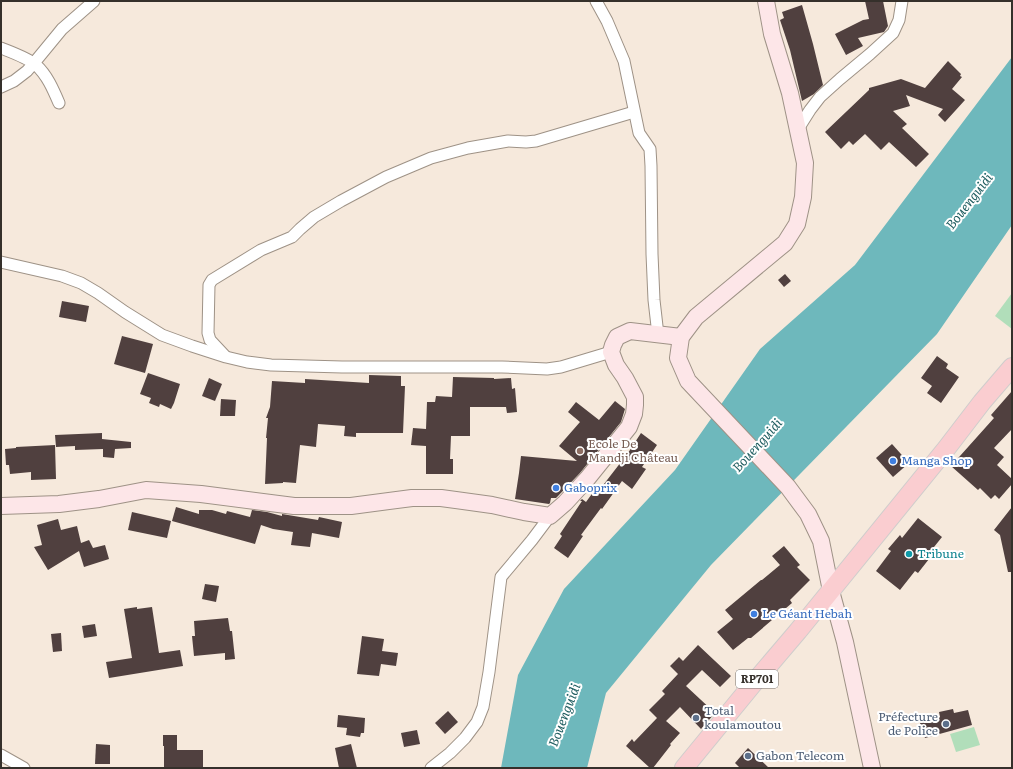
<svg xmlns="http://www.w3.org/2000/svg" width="1013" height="769" viewBox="0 0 1013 769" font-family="Literata,serif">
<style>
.green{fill:#b1deba}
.water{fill:#6eb8bc}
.building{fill:#50403f}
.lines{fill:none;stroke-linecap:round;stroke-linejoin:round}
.street-casing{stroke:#9e9286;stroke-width:13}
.secondary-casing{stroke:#9e9286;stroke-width:18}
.primary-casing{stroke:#cfcdcc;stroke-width:20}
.street{stroke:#fff;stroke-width:11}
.secondary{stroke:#fde6e8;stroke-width:16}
.primary{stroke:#facdd0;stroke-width:18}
.education-dot{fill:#8d6e63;stroke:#fff;stroke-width:1.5}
.shop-dot{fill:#3f7fe0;stroke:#fff;stroke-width:1.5}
.culture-dot{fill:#0f9aa8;stroke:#fff;stroke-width:1.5}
.service-dot{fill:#5c6f8a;stroke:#fff;stroke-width:1.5}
.labels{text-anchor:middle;stroke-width:4;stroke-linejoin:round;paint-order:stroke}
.shield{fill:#fff;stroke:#726e6b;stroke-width:1}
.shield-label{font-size:11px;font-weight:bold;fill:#35302b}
.education-label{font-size:12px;fill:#785e54;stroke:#fff;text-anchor:start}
.shop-label{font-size:12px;fill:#366cbe;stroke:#fff;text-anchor:start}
.culture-label{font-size:12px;fill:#0d838f;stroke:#fff;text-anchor:start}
.service-label{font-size:12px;fill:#4e5e75;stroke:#fff;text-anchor:start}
.water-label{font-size:13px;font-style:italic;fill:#205e61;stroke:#fff}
</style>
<rect width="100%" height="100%" fill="#f6e9dc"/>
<g class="green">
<path d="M1012,293V329L995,316Z"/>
<path d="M974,727L980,745L956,752L950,734Z"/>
</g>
<path class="water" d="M1012,57V225L937,334L711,565L606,693L587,768H501L518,675L564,589L675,470L760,349L855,265Z"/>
<g class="building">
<path d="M865,1H883L888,26L884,32L858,38L863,46L846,55L835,34L863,20L869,19Z"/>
<path d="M802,5L813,44L823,85L814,94L802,101L790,50L780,20L784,18L782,12Z"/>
<path d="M948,61L961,74L960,76L962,77L952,89L965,100L945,122L938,115L943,109L906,95L910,106L893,111L907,124L902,128L929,154L916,167L889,142L881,150L865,134L853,145L849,141L841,149L825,132L869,90V88L901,79L925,88Z"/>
<path d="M785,274L791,281L784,287L778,280Z"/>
<path d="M62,301L89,306L86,322L59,317Z"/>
<path d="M122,336L153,344L145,373L114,364Z"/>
<path d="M937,356L948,364L946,368L959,377L941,403L927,393L932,386L921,378Z"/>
<path d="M148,373L180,384L174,403L171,409L160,404L159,407L149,403L151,398L140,394Z"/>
<path d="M369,375L401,376V386H405L403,433H356V437L344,436L345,426L318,424L316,447L300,445L296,483L283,482V483L265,484L267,438H266L268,418H266L270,407L272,381L305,383V379L369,383Z"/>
<path d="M453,377L494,378V379L511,378L512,389L515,388L517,412L507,413L506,407H470V436H451L450,459H453V474H426V446L411,445L413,428L426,429L427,402H435L436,396L452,397Z"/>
<path d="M209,378L222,384L215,401L202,396Z"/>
<path d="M1012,391V429L994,448L1004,457L997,465L1012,479V484L999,499L995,495L991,499L980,488L978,490L951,466L994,418L991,415Z"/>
<path d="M221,399L236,400L235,416H220Z"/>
<path d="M615,401L625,409L621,422L580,473L558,496L556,498H551L550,503L549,504L515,499L519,473L521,456L577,461L559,446L580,422L568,412L576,402L599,420Z"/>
<path d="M102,433V439L131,442V448L115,449L114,458L103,457V449L75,450V446L56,447L55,435Z"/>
<path d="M641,433L657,445L642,467L646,469L632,489L622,481L602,509L601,508L581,535L583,536L568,558L554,548L562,536L560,534L582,501H580L582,499L586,502L594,491L597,493L628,453Z"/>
<path d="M892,444L909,463L893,477L876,458Z"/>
<path d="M55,445L56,479L31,480V472L10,474L9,465H6L5,449L16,448V447Z"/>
<path d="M176,507L199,514V510H212L226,514L227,511L250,517L252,510L267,512L282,516V514L318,520L319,517L342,522L339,538L312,533L310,547L291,545L293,532L273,529L261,525L255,544L172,521Z"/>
<path d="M1012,507V572H1008L1000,535L994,530Z"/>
<path d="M132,512L171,521L167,538L128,530Z"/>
<path d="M918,518L942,537L926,557L929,559L918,573L915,571L900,590L876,571L891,551L888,549L900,535L902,538Z"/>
<path d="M58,519L61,530L77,526L81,543L89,540L93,548L105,545L109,559L84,567L79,551L48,570L34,547L42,545L37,525Z"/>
<path d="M784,546L800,565L797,567L810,580L790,600L792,603L751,638H748L733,650L717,632L733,619L725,610L761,580H762L780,565L772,556Z"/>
<path d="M205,584L219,586L216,602L202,599Z"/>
<path d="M137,607V609L152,607L159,653L180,650L183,666L109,678L106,662L132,658L124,609Z"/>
<path d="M228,618L230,631H232L235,659L225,660V653L194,656L192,636H195L194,621Z"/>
<path d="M95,624L97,636L84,638L82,626Z"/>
<path d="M61,633L62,651L53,652L51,634Z"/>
<path d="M362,636L384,639L382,651L398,653L396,666L381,664L379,676L357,674Z"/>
<path d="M698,645L731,676L720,687L702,670L686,686L715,713L701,729L680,707L666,721L680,733L670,744L671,745L653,768H650L626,746L632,739L634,742L657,718L649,710L665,694L662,691L678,674L670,666L679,657L683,661Z"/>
<path d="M953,709L954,713L968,710L972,725L925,738L920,723L940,717L939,712Z"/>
<path d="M448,711L458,722L445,734L435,723Z"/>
<path d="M338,715L365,718L364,733H361L360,737L346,735L347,728L337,727Z"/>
<path d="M417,730L420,744L404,747L401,733Z"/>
<path d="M163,735H177V750H203V768H164V746H163Z"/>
<path d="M96,744L110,745V764H95Z"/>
<path d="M351,744L357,768H339L335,748Z"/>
<path d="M748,748L769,768H740L735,763Z"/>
</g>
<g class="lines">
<g class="street-casing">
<g id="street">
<path d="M596,1L607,21L624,61L639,133L650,149L651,166L652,254L654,300L658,335"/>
<path d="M1,48C11,52 28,58 36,65C47,75 53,89 59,103"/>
<path d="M1,87L14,81L27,71L34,63L62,29L94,1"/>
<path d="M798,129L810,110L820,97L840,79L870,54L893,33L899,20L902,1"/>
<path d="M1,262L62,276L81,283L98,293L125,312L162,335L192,346L226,357L247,362L271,365L342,367H502L547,369L561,367L611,352"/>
<path d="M225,356L210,340L208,333L209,285L212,280L261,250L292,237L300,229L314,217L341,201L386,177L431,158L468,148L508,141L526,142L536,141L634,112"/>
<path d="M1,755L24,768"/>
<path d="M431,768L450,753L465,738L477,722L483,707L489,672L501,577L532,540L550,516"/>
</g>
</g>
<g class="secondary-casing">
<g id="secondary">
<path d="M766,1L772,34L790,93L805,163L803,197L797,224L785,243L696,317L681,337L678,358L688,381L788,487L808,514L821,541L831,591L845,642L872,768"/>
<path d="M1,506L59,504L99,499L146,490L201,494L294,506H351L412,498H441L492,505L524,512L550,516L565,503L587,479L629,427L634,414L635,405V397L625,378L616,365L611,352L613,345L617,337L630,331L681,337"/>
</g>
</g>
<g class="primary-casing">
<path id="primary" d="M684,768L752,685L798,631L946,449L982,402L1012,367"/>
</g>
<use href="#street" class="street"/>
<use href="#secondary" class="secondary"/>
<use href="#primary" class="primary"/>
</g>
<circle class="education-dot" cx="580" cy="451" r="4"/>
<g class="shop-dot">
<circle cx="893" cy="461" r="4"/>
<circle cx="556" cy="488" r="4"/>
<circle cx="754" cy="614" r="4"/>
</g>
<circle class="culture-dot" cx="909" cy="554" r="4"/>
<g class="service-dot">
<circle cx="696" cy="718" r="4"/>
<circle cx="946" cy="724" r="4"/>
<circle cx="748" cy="756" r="4"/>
</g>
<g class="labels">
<rect class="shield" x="736" y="670" width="42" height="18" rx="3"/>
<g class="shield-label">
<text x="757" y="683">RP701</text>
</g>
<g class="education-label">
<text x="588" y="448">Ecole De<tspan x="588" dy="14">Mandji Château</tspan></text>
</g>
<g class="shop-label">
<text x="901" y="465">Manga Shop</text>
<text x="564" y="492">Gaboprix</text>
<text x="762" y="618">Le Géant Hebah</text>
</g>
<g class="culture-label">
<text x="917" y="558">Tribune</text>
</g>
<g class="service-label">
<text x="704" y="715">Total<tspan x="704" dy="14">koulamoutou</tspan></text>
<text x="938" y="721" text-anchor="end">Préfecture<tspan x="938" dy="14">de Police</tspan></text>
<text x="756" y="760">Gabon Telecom</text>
</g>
<g class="water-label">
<text transform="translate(969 201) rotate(-52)" y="5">Bouenguidi</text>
<text transform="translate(757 445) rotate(-48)" y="5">Bouenguidi</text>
<text transform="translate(564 715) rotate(-69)" y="5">Bouenguidi</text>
</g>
</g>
<rect width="1013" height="769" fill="none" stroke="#35302b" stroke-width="4"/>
</svg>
